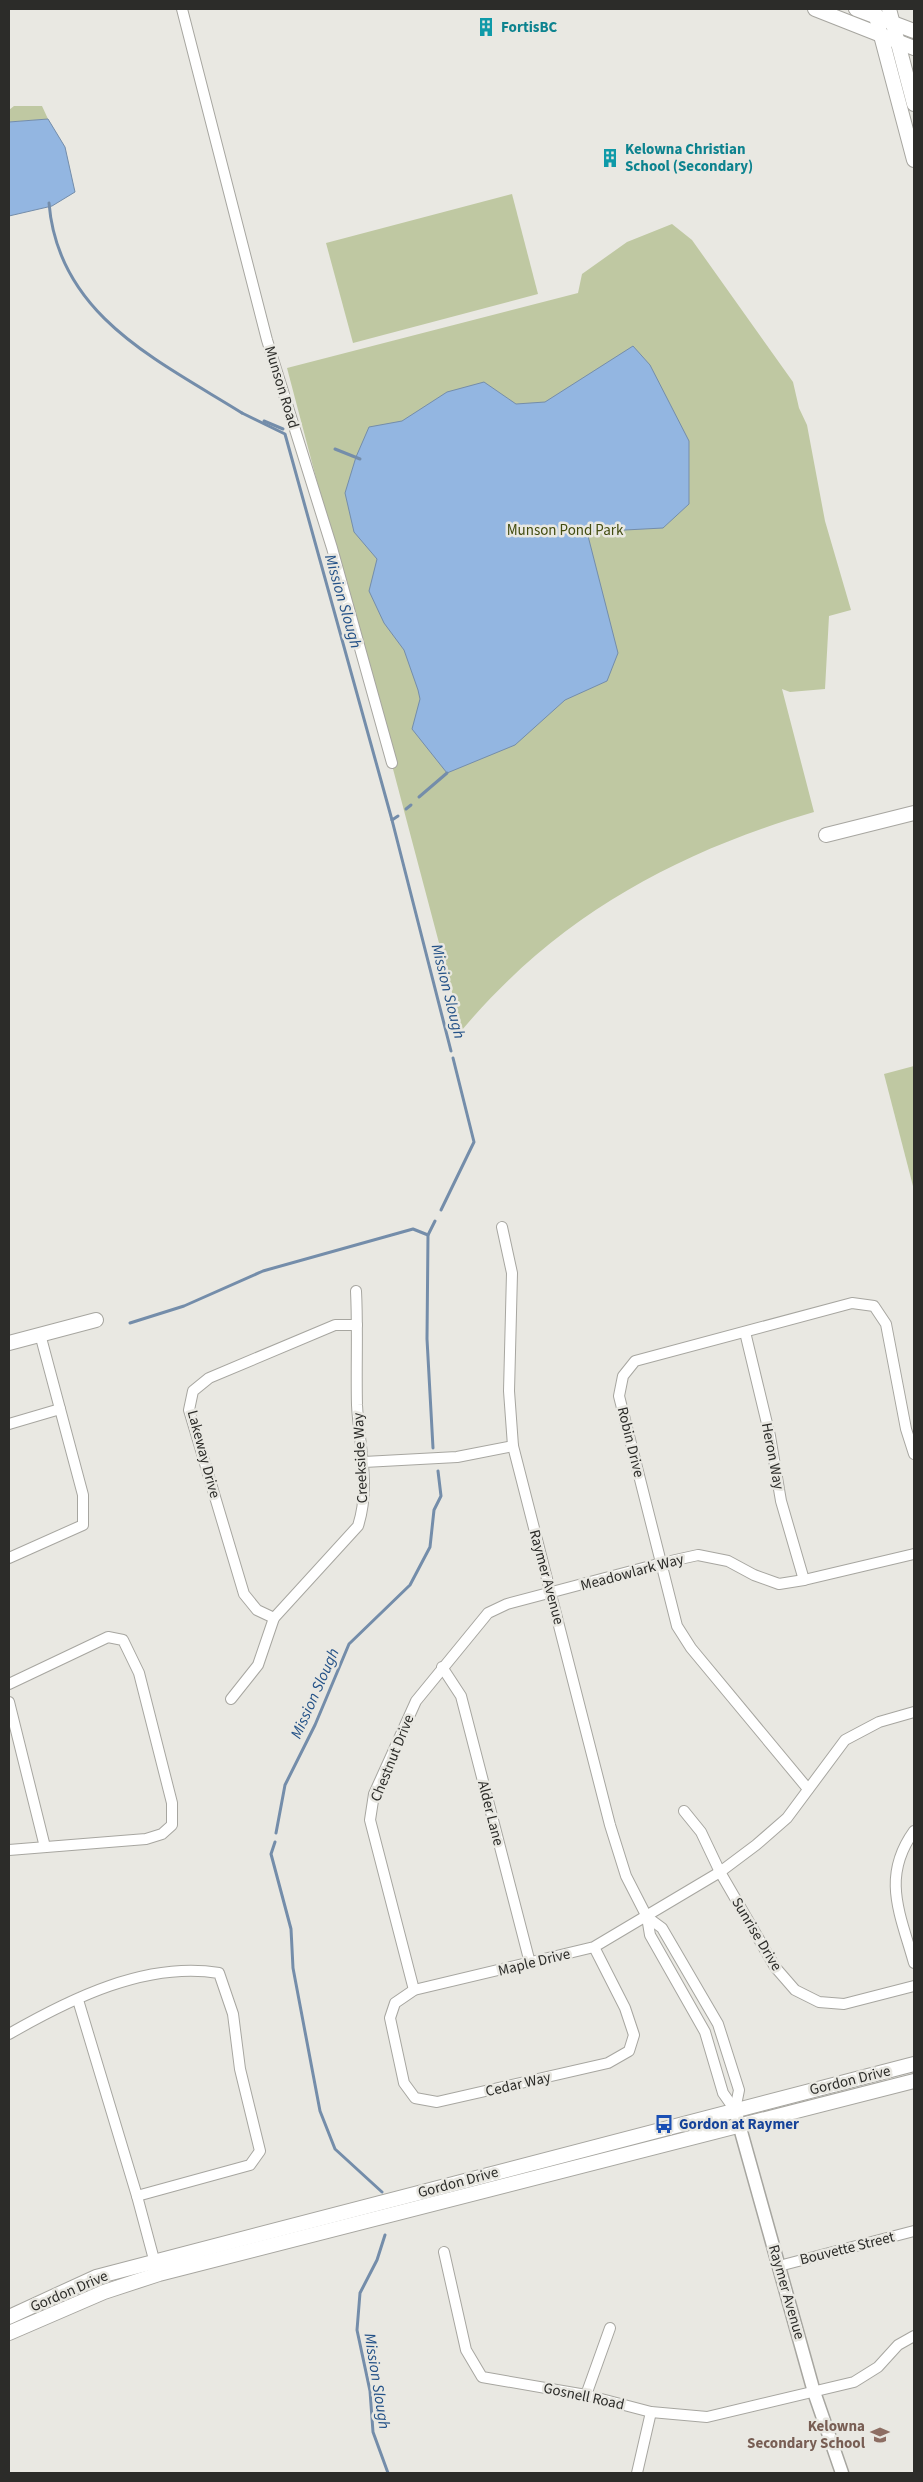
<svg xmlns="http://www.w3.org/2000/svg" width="923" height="2482" viewBox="0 0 923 2482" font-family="'Source Sans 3',sans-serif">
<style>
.green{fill:#bfc8a2}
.water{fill:#93b6e1;stroke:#748daa}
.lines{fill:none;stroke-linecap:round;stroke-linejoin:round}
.stream{stroke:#748daa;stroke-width:3}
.minor-casing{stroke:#a7a6a0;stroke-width:12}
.tertiary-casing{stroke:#a7a6a0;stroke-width:15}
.secondary-casing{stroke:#a7a6a0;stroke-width:16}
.minor{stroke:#fff;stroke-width:10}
.tertiary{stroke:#fff;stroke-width:12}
.secondary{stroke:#fff;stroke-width:14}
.labels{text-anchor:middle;stroke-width:5;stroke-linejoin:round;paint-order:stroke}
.culture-label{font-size:15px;font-weight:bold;fill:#0d838f;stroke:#e9e8e2;text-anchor:start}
.street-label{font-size:15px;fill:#2c2c29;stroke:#e9e8e2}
.park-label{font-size:15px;fill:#434d11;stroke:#e9e8e2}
.transit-label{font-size:15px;font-weight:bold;fill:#164399;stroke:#e9e8e2;text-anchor:start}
.education-label{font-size:15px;font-weight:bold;fill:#785e54;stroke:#e9e8e2;text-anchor:end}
.water-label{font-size:16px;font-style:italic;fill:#235187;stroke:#e9e8e2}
</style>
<rect width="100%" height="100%" fill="#e9e8e2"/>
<g class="green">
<path d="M14,106H42L48,119L9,122V110Z"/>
<path d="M512,194L538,294L353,343L326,243Z"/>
<path d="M672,224L692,240L793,382L799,408L807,425L825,521L851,610L829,616L825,689L790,692L782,689L814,812C674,853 557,917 462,1030L287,368L578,293L582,274L627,242Z"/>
<path d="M914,1066V1190L884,1074Z"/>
</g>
<g class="water">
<path d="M48,119L65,147L75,192L52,206L9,216V122Z"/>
<path d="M633,346L650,365L689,441V504L663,528L587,532L618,653L607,681L565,700L515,745L447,773L412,729L420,699L418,690L404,650L384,623L369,591L377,559L354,532L345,493L356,457L369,427L402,421L447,392L484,382L516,404L545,402Z"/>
</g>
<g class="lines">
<g class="stream">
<path d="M49,203C58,315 157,360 242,413"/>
<path d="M242,413L285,434L392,820"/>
<path d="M264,421L283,429"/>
<path d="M335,449L360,459"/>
<path d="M419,797L447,773"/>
<path d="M406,809L411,805"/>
<path d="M398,816L392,820L451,1051"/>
<path d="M441,1210L474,1142L453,1058"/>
<path d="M130,1323L184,1306L263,1271L413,1229L428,1235"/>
<path d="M433,1448L427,1339L428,1235L435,1221"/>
<path d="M276,1833L285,1785L315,1725L349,1644L410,1585L430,1547L434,1510L441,1496L438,1471"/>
<path d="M275,1842L271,1854L291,1929L293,1968L320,2111L335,2149L382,2192"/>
<path d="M385,2235L377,2260L360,2293L357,2330L370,2391L373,2432L388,2473"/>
</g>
<g class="minor-casing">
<g id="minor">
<path d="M182,9L267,340L332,548L392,763"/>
<path d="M502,1227L512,1273L509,1391L513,1446L610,1825L626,1876L647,1917L650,1935L705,2032L723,2093L735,2110"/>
<path d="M745,1332L770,1436L781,1501L804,1580"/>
<path d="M9,1424L60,1409"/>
<path d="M364,1462L457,1457L513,1446"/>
<path d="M9,1558L83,1525V1495L40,1334"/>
<path d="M274,1618L257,1610L244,1594L189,1410L193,1391L209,1378L335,1325H357"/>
<path d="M442,1667L461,1696L530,1963"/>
<path d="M9,1684L108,1637L123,1640L139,1673L172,1803V1825L162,1834L146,1839L9,1850"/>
<path d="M231,1699L258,1665L274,1618L358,1526C371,1486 359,1446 357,1405C356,1367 358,1329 356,1291"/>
<path d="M9,1702L45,1847"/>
<path d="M808,1789L691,1648L677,1626L619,1396L623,1376L635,1361L852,1303L874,1306L886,1324L906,1429L914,1454"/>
<path d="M684,1811L701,1832L720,1872L775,1967L795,1990L819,2002L844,2004L914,1986"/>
<path d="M914,1831C881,1877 900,1913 914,1963"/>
<path d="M647,1917L662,1928L718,2024L739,2090L735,2110"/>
<path d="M594,1947L625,2008L634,2035L629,2051L608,2063L437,2102L415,2098L404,2083L390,2018L395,2003L414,1990L594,1947L720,1872L756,1845L787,1818L845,1740L879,1722L914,1712"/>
<path d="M414,1990L370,1820L374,1794L416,1701L488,1613L507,1604L662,1563L698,1555L728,1561L754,1575L779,1584L804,1580L914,1554"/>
<path d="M9,2034C70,1999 146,1961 219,1973L233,2014L240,2069L260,2151L250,2165L137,2196L78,2000"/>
<path d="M137,2196L156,2267"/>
<path d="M444,2252L466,2350L482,2377L586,2395L651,2412L707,2417L854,2382L878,2367L898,2345L914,2336"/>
<path d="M779,2266L914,2231"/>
<path d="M586,2395L610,2328"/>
<path d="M637,2473L651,2412"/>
</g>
</g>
<g class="tertiary-casing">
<path id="tertiary" d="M735,2110L814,2392L842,2473"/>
</g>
<g class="secondary-casing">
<g id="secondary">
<path d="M815,9L914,48"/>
<path d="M856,9L914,31"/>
<path d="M874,9L914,160"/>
<path d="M889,9L914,104"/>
<path d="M826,835L914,813"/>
<path d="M9,1343L96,1320"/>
<path d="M9,2317L96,2277L914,2064"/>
<path d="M9,2333L104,2292L159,2274L914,2081"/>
</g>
</g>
<use href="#minor" class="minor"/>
<use href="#tertiary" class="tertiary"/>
<use href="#secondary" class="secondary"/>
</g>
<defs>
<g id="building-bare" transform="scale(1.5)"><path d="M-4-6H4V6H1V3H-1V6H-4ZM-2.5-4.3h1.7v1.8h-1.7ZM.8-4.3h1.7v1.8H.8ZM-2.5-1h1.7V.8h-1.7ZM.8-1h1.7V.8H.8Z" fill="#0f9aa8" stroke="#e9e8e2" stroke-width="2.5" paint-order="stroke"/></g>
<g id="bus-bare" transform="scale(1.5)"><path d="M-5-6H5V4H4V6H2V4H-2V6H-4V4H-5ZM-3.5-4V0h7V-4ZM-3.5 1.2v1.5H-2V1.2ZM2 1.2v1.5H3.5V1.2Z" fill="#1a4fb4" stroke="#e9e8e2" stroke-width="2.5" paint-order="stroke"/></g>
<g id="school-bare" transform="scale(1.5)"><path d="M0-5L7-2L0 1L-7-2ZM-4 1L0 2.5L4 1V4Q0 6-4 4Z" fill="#8d6e63" stroke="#e9e8e2" stroke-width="2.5" paint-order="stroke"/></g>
</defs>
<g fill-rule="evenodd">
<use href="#building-bare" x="486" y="27"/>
<use href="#building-bare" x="610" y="158"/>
<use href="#bus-bare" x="664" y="2124"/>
<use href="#school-bare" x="880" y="2435"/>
</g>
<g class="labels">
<g class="culture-label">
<text x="501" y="32">FortisBC</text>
<text x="625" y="154">Kelowna Christian<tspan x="625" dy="17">School (Secondary)</tspan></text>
</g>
<g class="street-label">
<text transform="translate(282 387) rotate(73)" y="5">Munson Road</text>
<text transform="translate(631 1442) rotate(76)" y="5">Robin Drive</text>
<text transform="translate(204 1454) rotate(75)" y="5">Lakeway Drive</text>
<text transform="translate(773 1456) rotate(79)" y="5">Heron Way</text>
<text transform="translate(360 1458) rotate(-93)" y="5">Creekside Way</text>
<text transform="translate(632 1572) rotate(-15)" y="5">Meadowlark Way</text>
<text transform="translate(547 1577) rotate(75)" y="5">Raymer Avenue</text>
<text transform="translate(392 1758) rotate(-68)" y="5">Chestnut Drive</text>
<text transform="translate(491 1813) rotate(76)" y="5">Alder Lane</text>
<text transform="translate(757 1934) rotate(59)" y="5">Sunrise Drive</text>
<text transform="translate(534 1962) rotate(-14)" y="5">Maple Drive</text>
<text transform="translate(850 2080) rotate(-14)" y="5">Gordon Drive</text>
<text transform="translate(518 2084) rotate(-13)" y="5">Cedar Way</text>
<text transform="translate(458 2182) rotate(-15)" y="5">Gordon Drive</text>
<text transform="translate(847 2248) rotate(-14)" y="5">Bouvette Street</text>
<text transform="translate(69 2291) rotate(-23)" y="5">Gordon Drive</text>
<text transform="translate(787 2292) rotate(74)" y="5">Raymer Avenue</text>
<text transform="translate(584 2396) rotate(12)" y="5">Gosnell Road</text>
</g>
<g class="park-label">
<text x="565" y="535">Munson Pond Park</text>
</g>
<g class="transit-label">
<text x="679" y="2129">Gordon at Raymer</text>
</g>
<g class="education-label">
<text x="865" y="2431">Kelowna<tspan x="865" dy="17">Secondary School</tspan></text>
</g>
<g class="water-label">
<text transform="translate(344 601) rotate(74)" y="6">Mission Slough</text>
<text transform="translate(449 991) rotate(76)" y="6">Mission Slough</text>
<text transform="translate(314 1693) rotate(-66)" y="6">Mission Slough</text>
<text transform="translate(378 2381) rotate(81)" y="6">Mission Slough</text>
</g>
</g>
<rect width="923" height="2482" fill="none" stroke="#2c2c29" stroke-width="20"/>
</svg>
